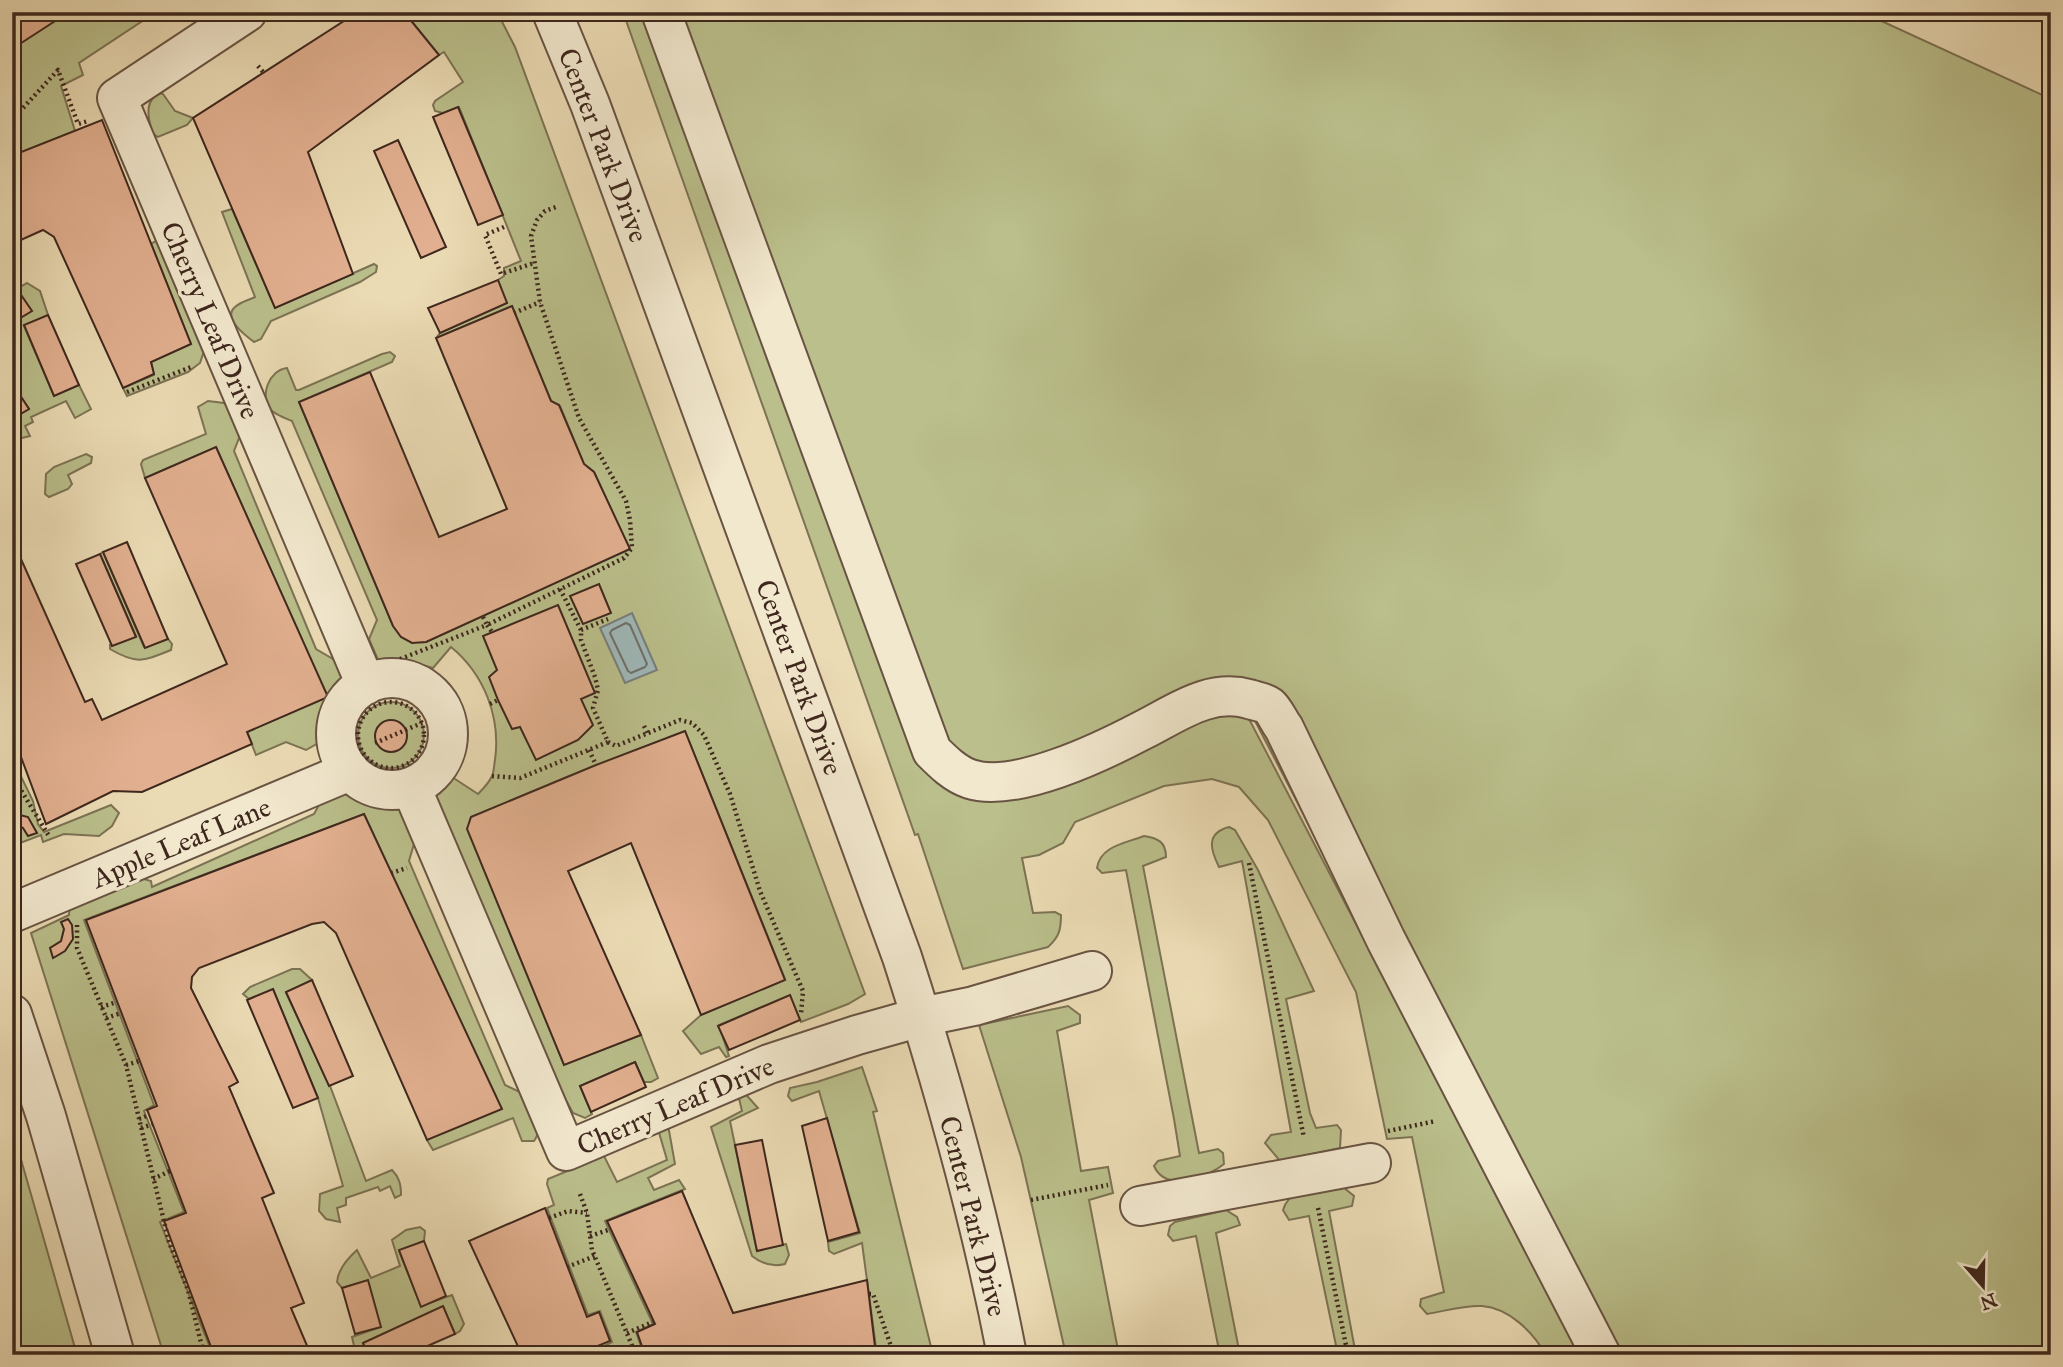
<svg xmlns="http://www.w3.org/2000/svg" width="2063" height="1367" viewBox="0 0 2063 1367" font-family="'IM FELL Great Primer',serif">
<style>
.green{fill:#babf8b;stroke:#7c7354;stroke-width:2}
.water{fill:#9fb8b9;stroke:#787e7b;stroke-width:2}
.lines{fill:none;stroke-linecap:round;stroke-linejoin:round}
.shore{stroke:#6e706b;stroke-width:2}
.building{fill:#e2b090;stroke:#3e271d;stroke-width:2}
.minor-casing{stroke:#695443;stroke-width:42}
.path{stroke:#3e271d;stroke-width:4.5;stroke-dasharray:2 3.5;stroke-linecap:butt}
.minor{stroke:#f2e8ce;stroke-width:38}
.labels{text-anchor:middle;stroke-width:7;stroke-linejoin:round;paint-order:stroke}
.street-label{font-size:28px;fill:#3e271d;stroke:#f2e8ce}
</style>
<rect width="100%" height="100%" fill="#ebdbb4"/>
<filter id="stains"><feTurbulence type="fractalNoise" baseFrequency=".00286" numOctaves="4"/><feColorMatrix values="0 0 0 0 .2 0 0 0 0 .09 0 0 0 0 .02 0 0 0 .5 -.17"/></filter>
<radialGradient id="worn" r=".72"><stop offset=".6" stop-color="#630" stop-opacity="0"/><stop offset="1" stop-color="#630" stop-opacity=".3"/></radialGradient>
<g class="green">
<path d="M12,12H156L79,63L83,75L61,86L75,131L19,153L12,151Z"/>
<path d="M404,12H497L515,47L865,994L848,1004L801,1022L790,995L719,1025L729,1056L726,1057L719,1047L701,1054L683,1031L701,1015L785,979L685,731L567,777L471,817L468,829L564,1064L641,1035L658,1078L651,1082H644L635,1062L580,1086L592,1114L585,1118L573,1113L562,1093L435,797L437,789L445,779L452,777L478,794C483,789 489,783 492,776C494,772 494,765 495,760C501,717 484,674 451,647L433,668L400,659L379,662L369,639L377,620L292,421C285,418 276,415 271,410C259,396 269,370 287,368L296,390H299L382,354L390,352L395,356L392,362L299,402L393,626C403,639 410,643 426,642L629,549L594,472L584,464L560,406L551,401L512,306L436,338L440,333L507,303L498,280L504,276V268L521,261L459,107L443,113L435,111L433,105L435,101L463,82L444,52L439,55Z"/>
<path d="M623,12H1862L2051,99V1355H1585L1253,717L1249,719L1581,1355H1546C1533,1332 1509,1308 1482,1306C1465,1305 1445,1311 1427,1314L1420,1306L1421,1299L1444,1292L1412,1137L1387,1139L1356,992L1268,820L1239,787L1212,779L1164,786L1075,822L1063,843L1039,855L1022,858L1033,913L1055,912L1061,915C1061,930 1059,937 1048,947L963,969L918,834L915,835Z"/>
<path d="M160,93L163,94L175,111L193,118L187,125L158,137L153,134C148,120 143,100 160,93Z"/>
<path d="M232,209L275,308L374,264L377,266L376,272L360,282L271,321L261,339L254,342C246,336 222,318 235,307C240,302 249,300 255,297L222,212Z"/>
<path d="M161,238L205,348L200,363L188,372L127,396L123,388L154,375L151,362L191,344L151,244Z"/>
<path d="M27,283L40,291L48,315L24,326L54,396L79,385L91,409L75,418L66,401L31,417L33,422L25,426L30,436L22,438L12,436V419L29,409L12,383V323L31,311L17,289Z"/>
<path d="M208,401L224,403L234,410L241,433L234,451L316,649L338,662L342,671L341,679C326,692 311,722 320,742L306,750L286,742L256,755L247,732L327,697L216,447L145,478L141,464L143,460L206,434L198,407Z"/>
<path d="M86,454L92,457L91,463L68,475L72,484L68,489L49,497L45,494L46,474L54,467Z"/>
<path d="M103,552L144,647L168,639L172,644L171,650C144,661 137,665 110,649V645L112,646L136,636L100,554Z"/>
<circle cx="391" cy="735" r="33"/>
<path d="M12,758L33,801L38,824L44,832L111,805L119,813L112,826L99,836L64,834L43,842L41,835L12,846Z"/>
<path d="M336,787C361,802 370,809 400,810L416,837L409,861L505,1085L524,1094C531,1109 545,1126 534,1141H522L513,1118L433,1150L427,1140L391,873L364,814L84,920L154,1105L144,1111L184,1212L160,1222L213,1355H164L31,933L69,915L70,904L133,876L151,881L152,887L314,814L324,796Z"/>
<path d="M1229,827L1235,830L1258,870L1314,991L1286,999L1310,1113L1316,1128L1337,1125L1341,1130L1340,1148L1280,1161L1265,1143L1271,1135L1291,1132L1242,861L1219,867C1210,849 1206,833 1229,827Z"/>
<path d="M1144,836C1158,838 1166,842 1166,857L1143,866L1199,1153L1218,1149L1223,1153L1224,1164C1207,1178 1166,1193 1154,1166L1158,1161L1180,1156L1174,1119L1126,870L1102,873L1097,868C1100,846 1126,843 1144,836Z"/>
<path d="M292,969H300L312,980L286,993L330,1086L366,1181L392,1170C399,1177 401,1184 401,1195L395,1198L390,1186L380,1191L378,1187L346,1198V1205L337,1208L340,1222L326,1219L319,1211L320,1194L343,1186L318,1098L273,989L249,999L243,994L250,987Z"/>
<path d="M1068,1006L1080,1015V1023L1057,1031L1081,1171L1108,1167L1113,1193L1089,1200L1119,1355H1066L1021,1157L979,1025Z"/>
<path d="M862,1067L877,1111L873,1112L933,1355H877L862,1243L834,1254L829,1251L828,1242L860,1233L819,1091L792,1101L788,1096L790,1088L817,1082Z"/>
<path d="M740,1088L758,1108L730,1121L757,1251L786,1244L789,1255L785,1264C773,1267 762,1264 752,1256L711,1127L742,1111L738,1094Z"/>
<path d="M668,1125L675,1164L648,1178L654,1190L679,1180L685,1189L605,1221L653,1324L636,1332L644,1355H600L598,1349L612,1342L600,1311L588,1315L547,1208L554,1205L547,1184L548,1179L604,1156L617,1182L667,1160L658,1129Z"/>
<path d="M12,1128L77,1355H12Z"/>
<path d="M1343,1187L1354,1196L1352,1206L1329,1211L1356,1355H1338L1309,1216L1289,1220L1283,1210C1290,1185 1322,1190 1343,1187Z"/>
<path d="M1226,1210L1237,1217L1240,1225L1216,1233L1240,1355H1220L1196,1236L1173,1241L1168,1235L1170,1226L1175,1222Z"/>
<path d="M420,1227L425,1231L424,1241L399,1251L421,1306L452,1295L464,1324L460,1331L455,1334L443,1306L363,1343L368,1355H356L352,1337L380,1327L368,1281L342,1288L337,1282C338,1269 347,1259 357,1250L371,1278L400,1266L392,1240L406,1230Z"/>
</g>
<path class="water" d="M632,613L657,670L625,683L600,628Z"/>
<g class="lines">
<path class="shore" d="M626,623L630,625L647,664L645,667L631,673L628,671L610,633L612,630Z"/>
</g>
<g class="building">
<path d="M12,12H69L12,49Z"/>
<path d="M358,12H404L439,55L308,152L353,274L275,308L193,118Z"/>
<path d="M458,107L503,215L478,225L433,117Z"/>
<path d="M102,120L191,344L151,362L154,374L123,388L54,237L43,230L12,244V151L19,153Z"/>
<path d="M398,140L446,247L421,258L374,151Z"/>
<path d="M498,280L507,303L440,333L428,308Z"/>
<path d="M17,289L32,311L12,323V292Z"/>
<path d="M512,306L551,401L559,405L584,464L594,472L630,549L426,642L412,643L401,637L393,626L299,402L370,372L439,537L507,509L436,338Z"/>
<path d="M48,315L79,385L54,396L24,325Z"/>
<path d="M12,383L29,409L12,419Z"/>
<path d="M216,447L328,697L247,732L252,744L142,792L113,791L46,824L12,733V539L85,702L92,699L102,720L227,664L145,478Z"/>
<path d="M127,542L168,639L145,648L103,552Z"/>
<path d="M100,554L136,637L112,646L76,564Z"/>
<path d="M599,584L611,613L583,624L570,596Z"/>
<path d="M558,605L595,693L581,699L593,725L578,740L536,760L520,727L512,729L498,700L489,677L497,670L483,636Z"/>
<circle cx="391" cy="736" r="16"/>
<path d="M685,731L785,980L701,1015L631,843L568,871L641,1035L564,1065L467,829L471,817L596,765Z"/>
<path d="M12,813L28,817L37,833L28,836L23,828L12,822Z"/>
<path d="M364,814L502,1109L427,1140L336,933L324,922L312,924L199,968L192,977L191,988L238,1082L229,1087L274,1193L262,1198L304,1303L291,1308L311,1355H214L164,1221L186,1213L148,1112L147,1110L157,1106L86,920Z"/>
<path d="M68,919L72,925L73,939L65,951L53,958L50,948L61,941L64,929L61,922Z"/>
<path d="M312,980L353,1076L329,1086L286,992Z"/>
<path d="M273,989L318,1098L293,1108L247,1000Z"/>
<path d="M790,995L800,1020L729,1050L718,1026Z"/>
<path d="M635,1062L646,1087L591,1112L580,1086Z"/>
<path d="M827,1118L859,1232L828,1241L802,1126Z"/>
<path d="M762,1140L783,1245L757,1251L735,1145Z"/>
<path d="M682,1191L733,1313L867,1280L876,1355H645L637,1332L655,1324L607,1221Z"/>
<path d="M545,1208L587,1317L599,1312L610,1341L595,1347L598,1355H522L469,1241Z"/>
<path d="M424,1241L446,1296L421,1307L399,1250Z"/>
<path d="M368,1280L381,1327L355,1334L342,1288Z"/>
<path d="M443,1306L455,1334L407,1355H368L363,1343Z"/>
</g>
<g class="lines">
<g class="minor-casing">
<g id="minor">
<path d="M247,12L117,98L366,685"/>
<path d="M552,12L590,104L902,957C944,1087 981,1220 1007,1355"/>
<path d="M661,12L932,751C943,762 955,774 970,779C1015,794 1103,751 1143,730C1177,713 1209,688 1249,699C1254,701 1264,702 1269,706C1275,711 1279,722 1284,728L1386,940L1601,1355"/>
<circle cx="392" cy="734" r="56"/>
<path d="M411,787L566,1151L769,1064L857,1035L921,1017L974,1006L1092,971"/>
<path d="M12,913L350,771"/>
<path d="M12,1014L46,1116L115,1355"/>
<path d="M1140,1206L1371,1163"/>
</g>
</g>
<g class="path">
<path d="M258,66L263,72"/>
<path d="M12,120L58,70L78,124L88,121"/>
<path d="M12,133L19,153"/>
<path d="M504,227L485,235L501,274L534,263"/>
<path d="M514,313L540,302"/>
<path d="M127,392L191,367"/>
<path d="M483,617L487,625L624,558L632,548L630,520L626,501L579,418L540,302L531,236L537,220L545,211L556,207"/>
<path d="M581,630L608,619"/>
<path d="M400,659L487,625L492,632"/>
<circle cx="391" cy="735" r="33"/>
<path d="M490,704L498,700"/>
<path d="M644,726L648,734"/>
<path d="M608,742L616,746L680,720L692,723L704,735L730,794L760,891L803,991L801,1014"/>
<path d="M375,743L422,723"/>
<path d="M589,750L596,765"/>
<path d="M12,771L16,782L49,836"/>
<path d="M492,776L520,778L608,742L593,708L598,690L595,677L581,640V630L560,589"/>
<path d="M1249,863L1304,1138"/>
<path d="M391,873L407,868"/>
<path d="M77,925V948L126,1065L169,1242L188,1290L204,1355"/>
<path d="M101,1007L117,1002"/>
<path d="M106,1018L121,1013"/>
<path d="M126,1065L139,1061"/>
<path d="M139,1119L149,1115"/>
<path d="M141,1128L153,1124"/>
<path d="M1388,1131L1436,1121"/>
<path d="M153,1179L170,1171"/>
<path d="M580,1194L587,1213L592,1250L636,1355"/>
<path d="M1031,1200L1108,1185"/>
<path d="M1318,1208L1348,1355"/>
<path d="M549,1218L568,1211L587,1213"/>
<path d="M590,1236L611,1229"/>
<path d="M567,1267L595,1256"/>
<path d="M869,1294H873L894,1355"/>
<path d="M627,1333L653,1322"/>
</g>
<use href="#minor" class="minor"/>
</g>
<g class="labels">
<g class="street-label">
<text transform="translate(604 145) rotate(69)" y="10">Center Park Drive</text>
<text transform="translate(211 320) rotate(67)" y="10">Cherry Leaf Drive</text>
<text transform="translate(800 677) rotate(70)" y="10">Center Park Drive</text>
<text transform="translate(181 842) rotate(-23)" y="10">Apple Leaf Lane</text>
<text transform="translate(675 1105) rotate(-23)" y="10">Cherry Leaf Drive</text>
<text transform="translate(974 1216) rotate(76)" y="10">Center Park Drive</text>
</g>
</g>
<rect width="2063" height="1367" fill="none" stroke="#ebdbb4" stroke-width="42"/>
<rect x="14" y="14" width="2035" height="1339" fill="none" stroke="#3e271d" stroke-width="3.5"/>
<rect x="21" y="21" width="2021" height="1325" fill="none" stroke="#3e271d" stroke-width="2"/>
<g transform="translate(1983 1286) rotate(160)" stroke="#f2e8ce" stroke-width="5" paint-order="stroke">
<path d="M0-5L12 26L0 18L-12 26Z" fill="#3e271d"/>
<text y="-10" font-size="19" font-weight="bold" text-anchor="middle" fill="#3e271d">N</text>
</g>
<rect width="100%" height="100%" filter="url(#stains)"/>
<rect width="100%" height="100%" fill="url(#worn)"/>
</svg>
